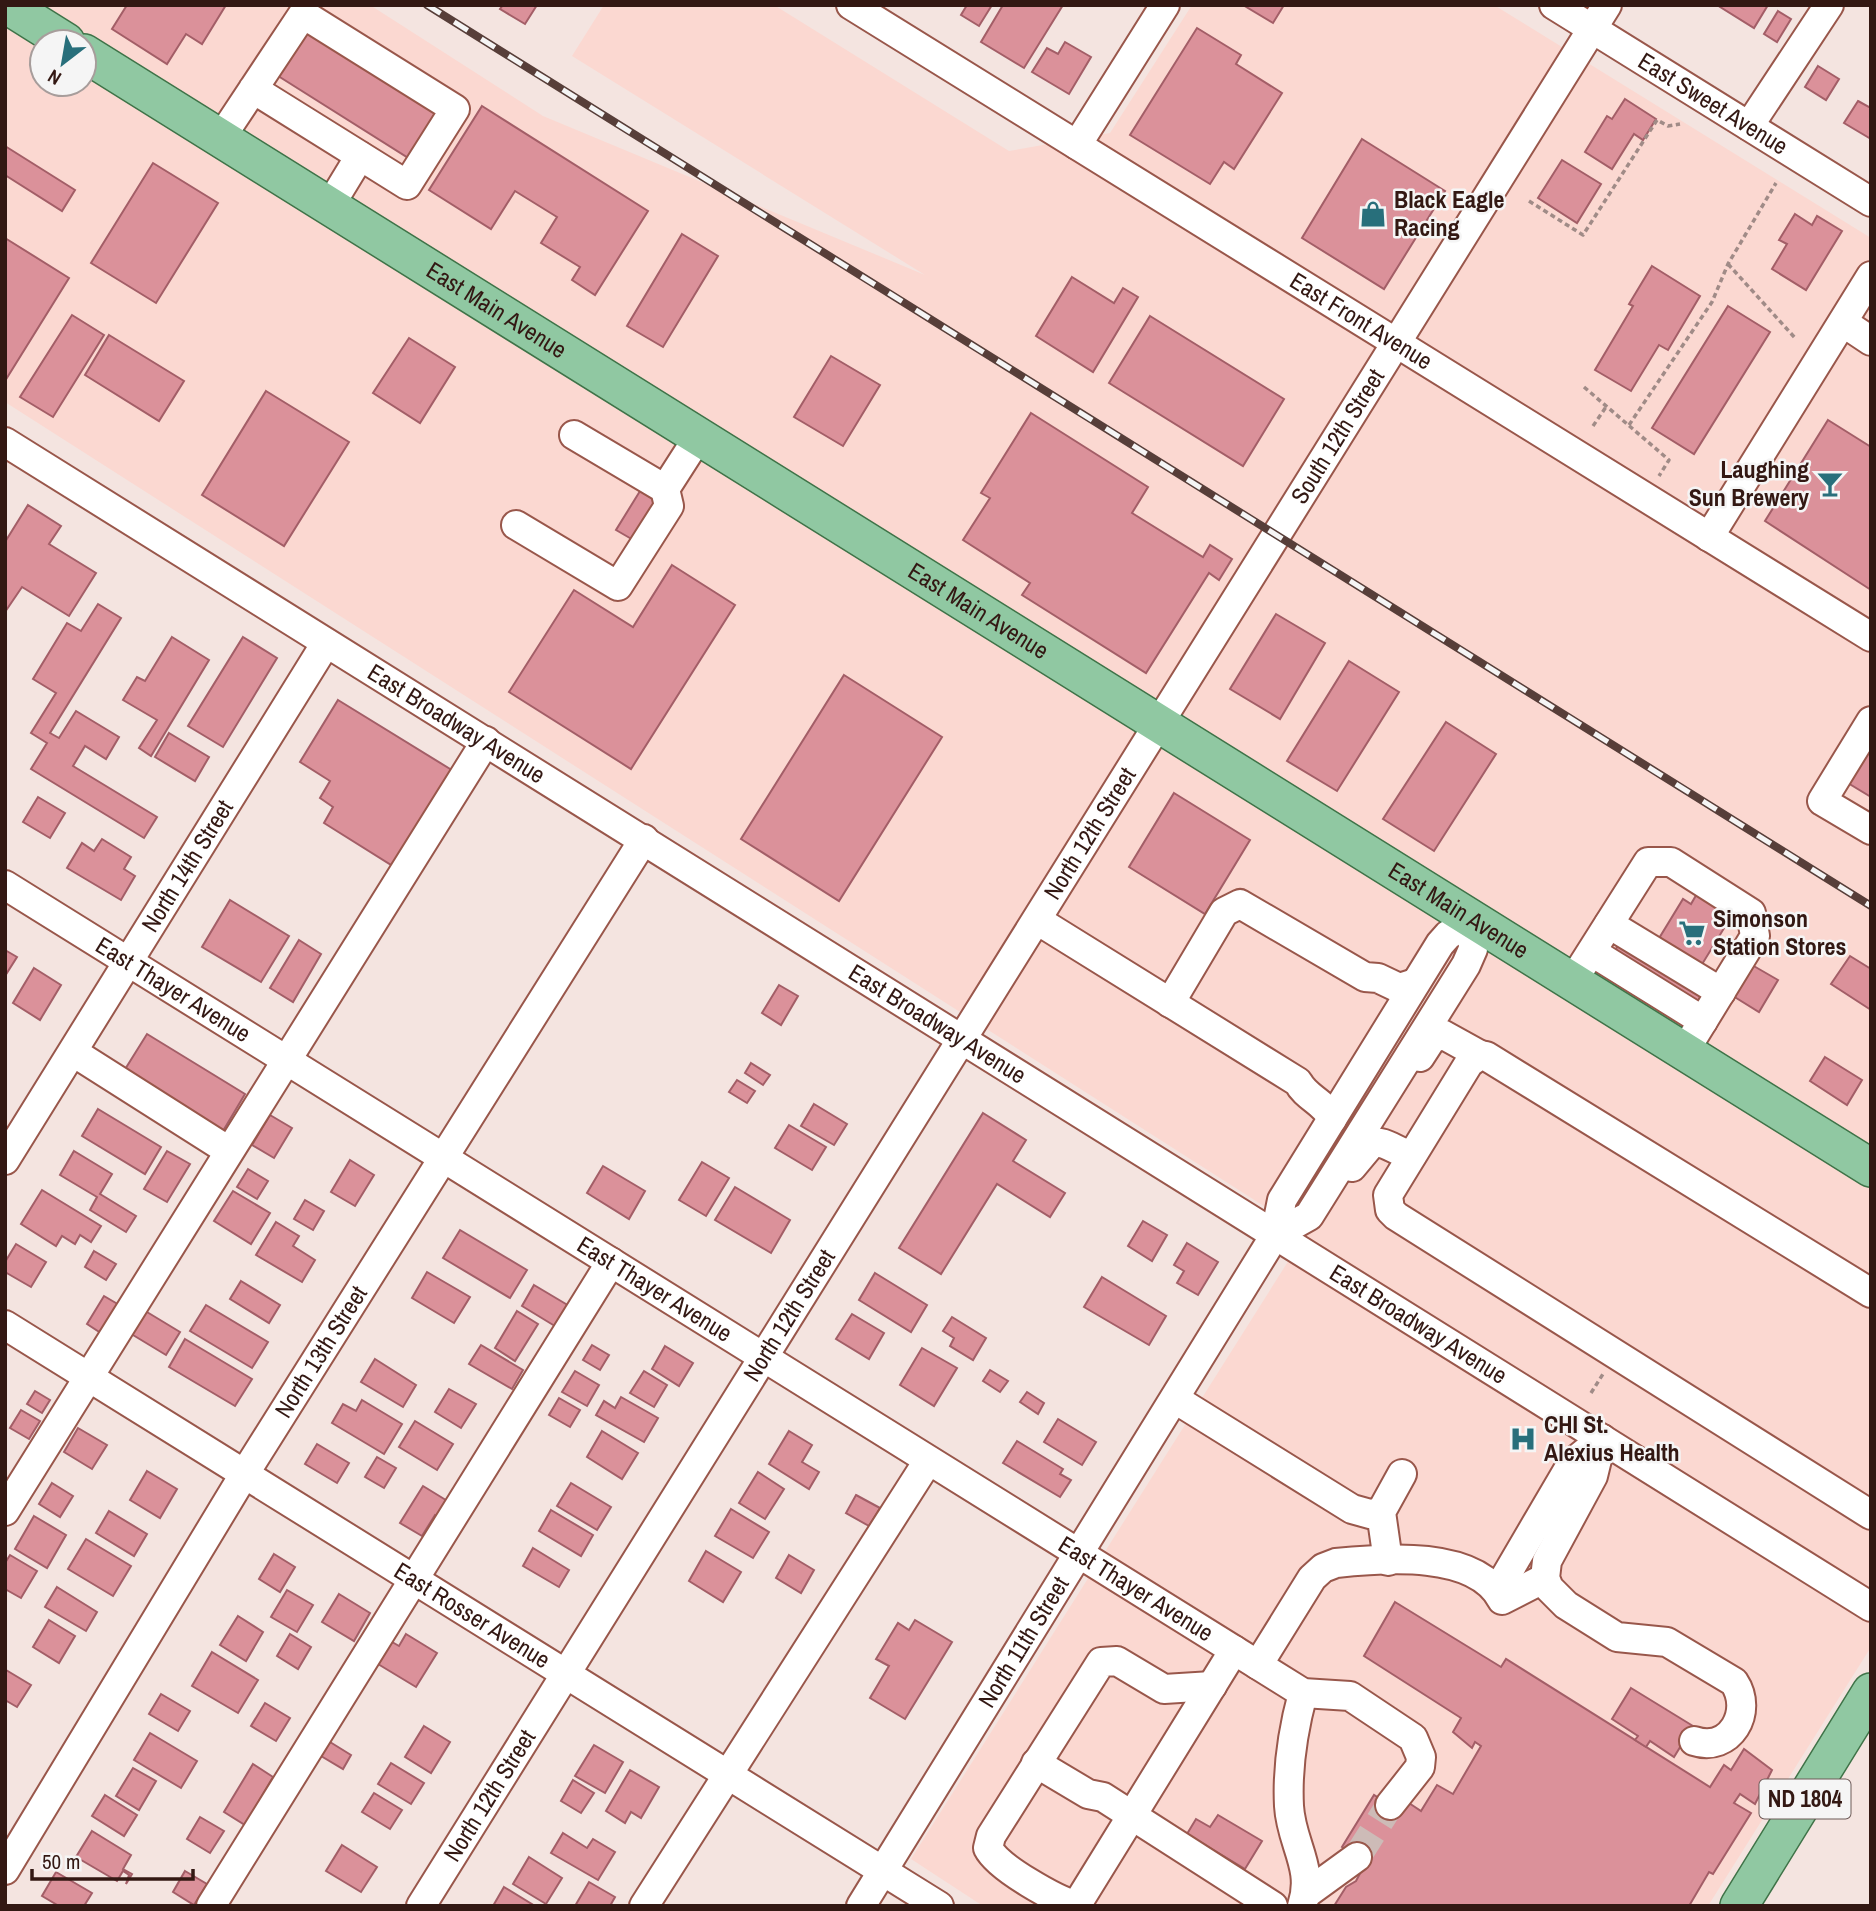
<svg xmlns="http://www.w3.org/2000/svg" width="1876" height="1911" viewBox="0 0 1876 1911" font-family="'Archivo Narrow',sans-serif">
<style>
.built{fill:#fbd8d1;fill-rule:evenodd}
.building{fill:#db919a;stroke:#a35e67;stroke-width:2}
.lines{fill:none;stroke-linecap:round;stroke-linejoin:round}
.minor-tunnel{stroke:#cdbbb7;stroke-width:28;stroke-dasharray:28 14;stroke-linecap:butt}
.minor-casing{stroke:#99574b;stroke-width:32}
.major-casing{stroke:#3f7348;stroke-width:40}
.path{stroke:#a08b87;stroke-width:3.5;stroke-dasharray:5 3.5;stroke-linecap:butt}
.minor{stroke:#fff;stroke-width:28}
.major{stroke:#90c8a2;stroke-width:37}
.rail-casing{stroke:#573e39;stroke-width:8}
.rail{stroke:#f5f5f5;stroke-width:5;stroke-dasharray:16;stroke-linecap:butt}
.labels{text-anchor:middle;stroke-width:5;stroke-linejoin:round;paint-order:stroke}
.shield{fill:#f5f5f5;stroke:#6d5a57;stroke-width:2}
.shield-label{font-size:23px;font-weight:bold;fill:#331813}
.street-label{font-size:24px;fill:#331813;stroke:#f5f5f5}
.poi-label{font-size:24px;font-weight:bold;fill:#331813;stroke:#f5f5f5;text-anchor:start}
</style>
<rect width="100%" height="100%" fill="#f4e4e0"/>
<path class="built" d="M5,5H370L543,116L925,275L572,56L604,5H774L1009,151L1110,133L1192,5H1494L1871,238V1647L1708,1906H983L911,1859L1306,1233L5,402ZM42,42H84V84H42Z"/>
<g class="building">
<path d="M127,5H226L202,44L186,34L167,64L112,29Z"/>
<path d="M503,5H537L525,24L500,9Z"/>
<path d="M967,5H992L979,26L961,15Z"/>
<path d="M1003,5H1063L1024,68L981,42Z"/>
<path d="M1243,5H1284L1273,23Z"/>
<path d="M1717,5H1768L1754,28Z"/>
<path d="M1778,11L1791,19L1777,42L1764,34Z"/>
<path d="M305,26L440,110L410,159L275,74Z"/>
<path d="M1197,28L1241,55L1236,64L1282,93L1234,169L1224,162L1210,184L1130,135Z"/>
<path d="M1065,42L1091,57L1069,94L1032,72L1047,48L1058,54Z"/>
<path d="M1818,66L1839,79L1826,100L1805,87Z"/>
<path d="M1625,99L1656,119L1643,140L1634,134L1612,169L1585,152L1607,116L1612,119Z"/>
<path d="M1858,101L1871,108V139L1844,123Z"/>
<path d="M482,106L648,211L595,295L572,280L580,267L541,243L557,217L515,191L491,229L429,190Z"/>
<path d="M1362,139L1445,191L1384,289L1302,238Z"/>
<path d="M5,146L75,190L62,211L5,175Z"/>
<path d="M1562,160L1601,184L1577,223L1538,198Z"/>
<path d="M153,163L218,203L156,303L91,263Z"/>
<path d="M1795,214L1812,225L1817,216L1842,231L1806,290L1772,269L1787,244L1779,240Z"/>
<path d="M682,234L718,256L663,347L627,326Z"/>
<path d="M5,238L69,278L5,381Z"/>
<path d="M1652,266L1700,296L1668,350L1659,345L1631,391L1595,370L1633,306L1629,304Z"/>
<path d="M1072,277L1114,303L1123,288L1138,297L1093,372L1036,336Z"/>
<path d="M1728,306L1770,332L1694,454L1652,428Z"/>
<path d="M72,315L104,335L53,417L20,397Z"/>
<path d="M1150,316L1284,399L1243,466L1109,383Z"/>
<path d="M109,335L184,381L159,421L85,375Z"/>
<path d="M409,338L455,367L420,423L373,393Z"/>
<path d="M831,356L880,385L843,446L794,417Z"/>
<path d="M266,391L349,442L284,546L202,495Z"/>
<path d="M1031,413L1148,487L1132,513L1203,557L1210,545L1232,559L1219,580L1209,573L1146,673L1022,595L1030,583L963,540L990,498L981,493Z"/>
<path d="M1828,420L1871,447V590L1765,521Z"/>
<path d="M640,491L658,502L635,541L616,530Z"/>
<path d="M28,505L61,526L49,544L96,573L69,616L22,587L5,612V542Z"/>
<path d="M672,565L735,605L631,769L509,692L574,590L633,627Z"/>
<path d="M98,604L121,618L50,733L59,738L76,711L119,737L106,759L85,746L73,766L157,817L144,838L31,769L47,743L31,733L56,693L33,679L67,623L81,631Z"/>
<path d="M1276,614L1325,643L1280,719L1230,689Z"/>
<path d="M172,637L209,660L151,756L139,748L157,720L123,700L137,677L145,681Z"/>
<path d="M243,637L277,658L223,747L188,726Z"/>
<path d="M1349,661L1399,692L1337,791L1287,761Z"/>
<path d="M844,675L942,737L839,901L741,839Z"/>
<path d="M338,700L455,772L396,868L324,823L333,807L320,798L330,781L300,762Z"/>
<path d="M1446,722L1496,754L1434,851L1383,819Z"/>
<path d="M169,733L209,757L195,781L155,757Z"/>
<path d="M1871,746V797L1843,780Z"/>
<path d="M1174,793L1250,840L1205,914L1129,867Z"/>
<path d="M38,797L65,813L50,838L23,822Z"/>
<path d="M102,839L131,857L124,869L135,876L121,900L67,868L82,843L94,851Z"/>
<path d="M1698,892L1728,910L1720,922L1726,925L1701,966L1658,940L1683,899L1691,904Z"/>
<path d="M230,900L289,936L261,982L202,947Z"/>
<path d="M299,940L321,954L293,1002L270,988Z"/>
<path d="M1620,942L1709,996L1697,1016L1609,961Z"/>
<path d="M5,950L17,957L5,976Z"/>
<path d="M1850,956L1871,969V1010L1831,984Z"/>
<path d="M1752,965L1778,980L1759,1012L1733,996Z"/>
<path d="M34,968L61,985L40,1020L13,1003Z"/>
<path d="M779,985L798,996L781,1025L762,1013Z"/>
<path d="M147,1034L245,1094L223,1131L124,1071Z"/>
<path d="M1825,1057L1862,1080L1847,1105L1810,1081Z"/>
<path d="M751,1063L770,1075L763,1085L745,1073Z"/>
<path d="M737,1080L755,1091L747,1103L729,1092Z"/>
<path d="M814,1104L847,1124L834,1145L801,1126Z"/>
<path d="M98,1109L161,1147L145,1174L82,1136Z"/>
<path d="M983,1113L1026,1140L1013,1161L1065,1193L1050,1217L997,1184L941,1274L899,1248Z"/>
<path d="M270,1115L292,1128L274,1158L252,1145Z"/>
<path d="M789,1125L826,1147L812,1170L775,1148Z"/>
<path d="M74,1151L112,1174L100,1194L136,1216L126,1232L90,1210L97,1197L60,1175Z"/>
<path d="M167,1151L190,1164L167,1202L144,1189Z"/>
<path d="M350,1160L374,1175L355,1206L331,1192Z"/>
<path d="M702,1162L729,1178L706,1216L679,1200Z"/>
<path d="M603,1166L645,1191L629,1219L587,1193Z"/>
<path d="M248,1169L268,1181L257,1199L237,1187Z"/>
<path d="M735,1187L790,1220L771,1253L715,1220Z"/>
<path d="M42,1190L101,1226L91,1242L80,1235L75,1244L62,1236L56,1246L21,1224Z"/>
<path d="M233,1191L270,1213L251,1244L214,1221Z"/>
<path d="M305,1200L324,1211L313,1230L294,1219Z"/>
<path d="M1143,1221L1167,1235L1152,1261L1128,1246Z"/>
<path d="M276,1222L299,1236L293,1246L315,1260L302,1282L256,1255Z"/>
<path d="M460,1230L527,1270L510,1298L443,1258Z"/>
<path d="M1187,1243L1218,1262L1198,1295L1177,1283L1184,1271L1174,1265Z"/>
<path d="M16,1244L46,1262L31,1287L5,1272V1262Z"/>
<path d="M94,1251L116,1264L106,1280L85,1267Z"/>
<path d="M427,1272L470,1297L454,1323L412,1298Z"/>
<path d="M875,1273L927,1305L911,1332L859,1300Z"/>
<path d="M1102,1277L1166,1316L1149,1345L1084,1307Z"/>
<path d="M241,1281L280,1305L269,1323L230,1299Z"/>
<path d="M534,1285L576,1310L563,1331L522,1306Z"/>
<path d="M104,1296L121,1306L104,1335L87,1324Z"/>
<path d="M206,1305L268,1342L252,1368L190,1331Z"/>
<path d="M142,1309L180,1332L166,1355L128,1332Z"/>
<path d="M517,1311L538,1324L515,1361L495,1348Z"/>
<path d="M852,1314L884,1333L869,1359L836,1339Z"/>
<path d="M952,1317L986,1338L973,1360L950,1346L954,1338L943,1331Z"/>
<path d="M185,1339L252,1379L235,1406L169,1367Z"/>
<path d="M481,1345L523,1370L512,1389L469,1364Z"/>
<path d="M592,1345L609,1355L600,1370L583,1360Z"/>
<path d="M665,1346L693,1363L679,1386L652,1369Z"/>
<path d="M922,1348L957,1368L934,1406L900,1385Z"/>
<path d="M375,1359L416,1385L403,1407L361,1382Z"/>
<path d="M990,1370L1008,1381L1000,1392L983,1381Z"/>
<path d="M575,1371L599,1385L587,1406L562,1392Z"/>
<path d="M644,1371L667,1385L654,1407L630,1393Z"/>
<path d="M449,1389L476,1404L461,1428L435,1412Z"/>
<path d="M35,1391L50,1400L42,1413L27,1404Z"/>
<path d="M1027,1392L1044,1403L1038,1414L1020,1402Z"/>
<path d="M621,1397L658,1418L644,1442L596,1415L604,1401L615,1408Z"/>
<path d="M559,1398L580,1410L570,1427L549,1415Z"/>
<path d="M362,1400L402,1424L384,1454L332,1423L343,1404L356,1411Z"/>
<path d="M21,1410L40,1421L29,1439L10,1428Z"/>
<path d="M1058,1419L1096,1442L1082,1465L1044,1442Z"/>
<path d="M415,1421L453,1444L437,1470L399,1447Z"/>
<path d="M78,1428L107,1445L92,1469L64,1452Z"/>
<path d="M602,1431L638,1453L622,1479L587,1457Z"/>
<path d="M789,1431L812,1445L802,1462L819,1472L809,1489L769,1464Z"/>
<path d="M1017,1441L1063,1469L1060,1474L1071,1480L1060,1497L1003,1463Z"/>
<path d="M317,1444L349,1463L337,1483L305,1464Z"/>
<path d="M377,1457L396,1468L384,1488L365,1477Z"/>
<path d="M147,1471L177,1489L160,1518L130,1500Z"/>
<path d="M758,1472L784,1489L765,1519L739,1503Z"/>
<path d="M52,1483L73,1496L60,1517L39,1504Z"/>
<path d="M571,1483L611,1507L597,1530L557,1506Z"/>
<path d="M423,1486L454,1505L445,1521L435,1515L422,1536L400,1523Z"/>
<path d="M856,1495L880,1508L869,1526L846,1513Z"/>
<path d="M731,1509L769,1532L753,1558L715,1536Z"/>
<path d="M551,1510L593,1535L581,1556L539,1531Z"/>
<path d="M109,1511L147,1534L134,1556L96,1533Z"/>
<path d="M34,1516L66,1535L47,1568L15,1549Z"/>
<path d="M86,1539L131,1566L113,1596L68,1569Z"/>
<path d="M533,1548L569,1570L559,1587L523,1566Z"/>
<path d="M706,1551L741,1572L723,1602L689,1581Z"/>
<path d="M274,1554L295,1567L280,1592L259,1579Z"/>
<path d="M10,1555L37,1571L21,1598L5,1589V1563Z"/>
<path d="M789,1555L814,1570L801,1593L776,1578Z"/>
<path d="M57,1587L97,1612L86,1631L45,1607Z"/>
<path d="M287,1590L313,1605L297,1632L271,1617Z"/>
<path d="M339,1594L370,1613L354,1641L322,1622Z"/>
<path d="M1395,1602L1501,1667L1506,1659L1710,1787L1724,1765L1731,1770L1744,1749L1772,1770L1755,1804L1740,1794L1734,1803L1751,1813L1713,1874L1709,1872L1689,1906H1334L1346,1887L1356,1881L1366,1862L1342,1847L1374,1795L1402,1813L1409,1803L1421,1811L1437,1785L1453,1794L1481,1746L1475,1742L1472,1748L1453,1732L1461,1718L1364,1656Z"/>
<path d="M238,1616L263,1632L246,1661L220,1645Z"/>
<path d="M49,1620L75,1636L59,1663L33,1647Z"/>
<path d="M915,1620L952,1642L905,1719L870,1698L889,1666L876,1659L898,1623L909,1630Z"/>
<path d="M290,1634L311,1647L298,1669L277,1656Z"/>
<path d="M406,1634L437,1653L416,1687L373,1661L387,1639L399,1646Z"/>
<path d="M212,1652L258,1680L238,1713L192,1686Z"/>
<path d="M6,1670L31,1685L17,1707L5,1700Z"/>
<path d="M1631,1688L1693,1726L1674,1757L1650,1741L1646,1747L1635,1740L1638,1736L1612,1719Z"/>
<path d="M161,1694L190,1711L178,1731L149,1714Z"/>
<path d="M265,1703L290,1718L276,1741L251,1726Z"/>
<path d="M424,1726L450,1742L431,1773L405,1757Z"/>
<path d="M150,1733L197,1761L181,1788L134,1760Z"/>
<path d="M330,1742L351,1755L343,1769L321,1756Z"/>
<path d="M594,1745L623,1762L605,1793L575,1776Z"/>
<path d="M391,1763L424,1783L411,1804L378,1784Z"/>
<path d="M253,1764L273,1777L245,1825L224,1812Z"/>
<path d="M133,1768L156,1781L139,1810L116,1796Z"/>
<path d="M630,1770L659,1787L641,1818L631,1812L625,1823L606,1811Z"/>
<path d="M573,1780L594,1793L581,1813L561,1801Z"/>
<path d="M374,1793L402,1810L390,1829L362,1812Z"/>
<path d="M105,1795L137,1815L124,1836L92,1816Z"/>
<path d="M1218,1815L1262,1841L1245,1869L1187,1834L1196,1819L1210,1827Z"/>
<path d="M200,1817L224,1831L210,1853L187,1839Z"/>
<path d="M92,1831L131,1855L123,1869L132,1874L126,1884L129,1875L123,1871L117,1881L76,1857Z"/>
<path d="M563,1833L587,1848L593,1839L615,1852L598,1880L551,1853Z"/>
<path d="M342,1845L377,1867L361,1892L326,1871Z"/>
<path d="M529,1857L562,1878L546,1904L513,1884Z"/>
<path d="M185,1871L207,1884L194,1905L173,1892Z"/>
<path d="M56,1872L92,1893L84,1906H59L42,1896Z"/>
<path d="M589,1882L615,1897L610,1906H575Z"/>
<path d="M504,1887L535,1906H493Z"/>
</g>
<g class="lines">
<path class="minor-tunnel" d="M1357,1857L1390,1805"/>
<g class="minor-casing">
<g id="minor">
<path id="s1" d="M851,5L1871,637"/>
<path id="s2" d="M1554,5L1871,202"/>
<path d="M1749,126L1829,5"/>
<path d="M220,139L303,14L455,109L407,185L253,89"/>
<path d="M1077,145L1165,5"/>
<path d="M329,207L360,156"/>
<path d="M1844,323L1871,341"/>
<path id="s3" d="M5,442L1871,1607"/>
<path d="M665,489L699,436"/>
<path d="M516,525L618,586L669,506L665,489L574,435"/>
<path d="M1709,537L1871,276"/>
<path d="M1871,721L1822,801L1871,830"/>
<path id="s4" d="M5,885L1303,1693L1350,1696L1413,1738L1421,1757L1420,1767L1390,1805"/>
<path d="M1037,920L1298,1082C1306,1098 1325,1102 1332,1119"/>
<path d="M1609,924L1721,992"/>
<path d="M1592,952L1703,1021"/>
<path d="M1572,982L1648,862H1671L1751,913L1755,936L1684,1052"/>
<path d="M1170,1003L1224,912L1240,904L1365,977L1378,978L1399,988L1415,983"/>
<path d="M73,1052L229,1151"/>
<path d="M1420,1057L1431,1040L1442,1034L1480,1055"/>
<path id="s5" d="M5,1160L326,643"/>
<path d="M1352,1167L1372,1143C1386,1140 1397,1153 1412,1155"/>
<path d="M1871,1293L1486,1056L1480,1055L1469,1063L1388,1195L1390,1210L1396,1216L1871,1515"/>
<path id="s6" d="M5,1325L939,1906"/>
<path d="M1175,1399L1352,1509L1370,1514L1381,1512"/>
<path d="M1602,1439L1593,1476L1547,1561L1545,1578L1549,1588L1566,1605L1617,1637L1667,1642L1734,1682C1754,1712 1730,1753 1694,1741"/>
<path d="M5,1511L486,741"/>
<path d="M1388,1561L1381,1512L1402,1474"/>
<path d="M1497,1591L1572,1463L1602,1439"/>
<path d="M1258,1665L1312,1578L1323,1568L1336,1563C1384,1558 1476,1550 1502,1600L1545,1578"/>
<path d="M1036,1763L1088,1794L1103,1797L1273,1906"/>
<path id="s7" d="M5,1870L245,1473L644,839"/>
<path d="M1306,1894L1357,1857"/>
<path d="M211,1906L611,1262"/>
<path id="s8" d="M421,1906L1607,5"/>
<path d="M644,1906L928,1461"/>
<path id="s9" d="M861,1906L1275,1235L1282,1200L1440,944L1448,935L1472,919L1473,949L1466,965L1309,1216L1275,1235"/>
<path d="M1076,1906L1234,1650"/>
<path d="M1077,1906C1056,1900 998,1868 988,1848L991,1836L1101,1662L1117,1661L1164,1689L1212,1686"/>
<path d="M1302,1906C1315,1868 1291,1844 1289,1806C1287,1767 1293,1730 1303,1693"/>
</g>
</g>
<g class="major-casing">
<g id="major">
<path d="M7,5L66,42"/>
<path id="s10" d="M84,53L1871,1168"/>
<path d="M1739,1906L1871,1692"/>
</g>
</g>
<g class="path">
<path d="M1529,201L1583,235L1657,120L1668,126L1680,124"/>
<path d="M1728,264L1796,339"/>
<path d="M1584,387L1669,460L1659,476"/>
<path d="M1629,425L1712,302L1728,264L1776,183"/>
<path d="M1593,426L1606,407"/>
<path d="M1591,1393L1603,1374"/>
</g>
<use href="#minor" class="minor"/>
<use href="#major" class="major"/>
<g class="rail-casing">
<path id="rail" d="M427,5L1871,906"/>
</g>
<use href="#rail" class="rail"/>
</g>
<defs>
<g id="shop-bare" transform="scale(2.1)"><path d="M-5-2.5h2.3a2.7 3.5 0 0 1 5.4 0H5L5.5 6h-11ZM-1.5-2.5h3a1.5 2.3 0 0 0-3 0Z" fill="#286f7b" stroke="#f5f5f5" stroke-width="2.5" paint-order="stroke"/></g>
<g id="bar-bare" transform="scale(2.1)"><path d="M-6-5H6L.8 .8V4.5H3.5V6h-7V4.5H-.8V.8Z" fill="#286f7b" stroke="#f5f5f5" stroke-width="2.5" paint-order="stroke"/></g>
<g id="supermarket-bare" transform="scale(2.1)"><path d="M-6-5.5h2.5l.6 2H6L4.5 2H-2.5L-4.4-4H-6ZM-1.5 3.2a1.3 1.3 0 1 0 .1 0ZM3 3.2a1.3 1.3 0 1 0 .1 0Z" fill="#286f7b" stroke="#f5f5f5" stroke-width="2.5" paint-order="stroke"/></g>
<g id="hospital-bare" transform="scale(2.1)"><path d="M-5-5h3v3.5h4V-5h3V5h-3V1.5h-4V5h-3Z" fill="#286f7b" stroke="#f5f5f5" stroke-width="2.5" paint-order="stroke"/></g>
</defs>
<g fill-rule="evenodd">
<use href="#shop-bare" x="1373" y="214"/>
<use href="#bar-bare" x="1830" y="484"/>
<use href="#supermarket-bare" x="1692" y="933"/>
<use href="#hospital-bare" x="1523" y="1439"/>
</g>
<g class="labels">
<rect class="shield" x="1759.5" y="1779.5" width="91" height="39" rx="5"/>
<g class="shield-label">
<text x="1805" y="1807">ND 1804</text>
</g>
<g class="street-label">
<text dy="8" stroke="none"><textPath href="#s2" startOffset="187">East Sweet Avenue</textPath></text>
<text dy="8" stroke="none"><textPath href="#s10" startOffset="486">East Main Avenue</textPath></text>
<text dy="8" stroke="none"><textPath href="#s1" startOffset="600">East Front Avenue</textPath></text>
<text dy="8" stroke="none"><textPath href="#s8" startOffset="1732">South 12th Street</textPath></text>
<text dy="8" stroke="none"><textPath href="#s10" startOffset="1054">East Main Avenue</textPath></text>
<text dy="8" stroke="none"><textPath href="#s3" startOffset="532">East Broadway Avenue</textPath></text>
<text dy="8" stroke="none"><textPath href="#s8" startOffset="1264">North 12th Street</textPath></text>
<text dy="8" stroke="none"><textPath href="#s5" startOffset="346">North 14th Street</textPath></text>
<text dy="8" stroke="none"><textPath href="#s10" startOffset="1620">East Main Avenue</textPath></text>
<text dy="8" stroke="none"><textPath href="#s4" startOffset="198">East Thayer Avenue</textPath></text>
<text dy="8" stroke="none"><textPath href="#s3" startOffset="1099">East Broadway Avenue</textPath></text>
<text dy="8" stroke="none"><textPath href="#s4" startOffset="765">East Thayer Avenue</textPath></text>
<text dy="8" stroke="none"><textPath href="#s8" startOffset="696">North 12th Street</textPath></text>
<text dy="8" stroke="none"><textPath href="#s3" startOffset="1666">East Broadway Avenue</textPath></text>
<text dy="8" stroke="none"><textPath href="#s7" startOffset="607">North 13th Street</textPath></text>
<text dy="8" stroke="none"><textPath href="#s4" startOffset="1332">East Thayer Avenue</textPath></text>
<text dy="8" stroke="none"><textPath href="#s6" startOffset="550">East Rosser Avenue</textPath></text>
<text dy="8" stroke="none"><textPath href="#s9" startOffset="310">North 11th Street</textPath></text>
<text dy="8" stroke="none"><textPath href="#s8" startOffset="130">North 12th Street</textPath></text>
</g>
<g class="poi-label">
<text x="1394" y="208">Black Eagle<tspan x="1394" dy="28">Racing</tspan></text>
<text x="1809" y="478" text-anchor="end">Laughing<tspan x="1809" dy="28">Sun Brewery</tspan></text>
<text x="1713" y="927">Simonson<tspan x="1713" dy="28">Station Stores</tspan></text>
<text x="1544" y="1433">CHI St.<tspan x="1544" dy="28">Alexius Health</tspan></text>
</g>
</g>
<rect width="1876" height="1911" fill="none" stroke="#331813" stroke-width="14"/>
<g transform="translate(63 63) rotate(211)"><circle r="33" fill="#f5f5f5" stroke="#a79d9b" stroke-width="2"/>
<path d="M0-5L12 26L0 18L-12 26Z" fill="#286f7b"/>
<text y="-10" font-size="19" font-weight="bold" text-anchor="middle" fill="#331813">N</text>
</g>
<path d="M32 1869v10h161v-10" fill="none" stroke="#331813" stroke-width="3.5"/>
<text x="42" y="1869" font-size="21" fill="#331813" stroke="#f5f5f5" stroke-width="5" paint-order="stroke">50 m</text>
</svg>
